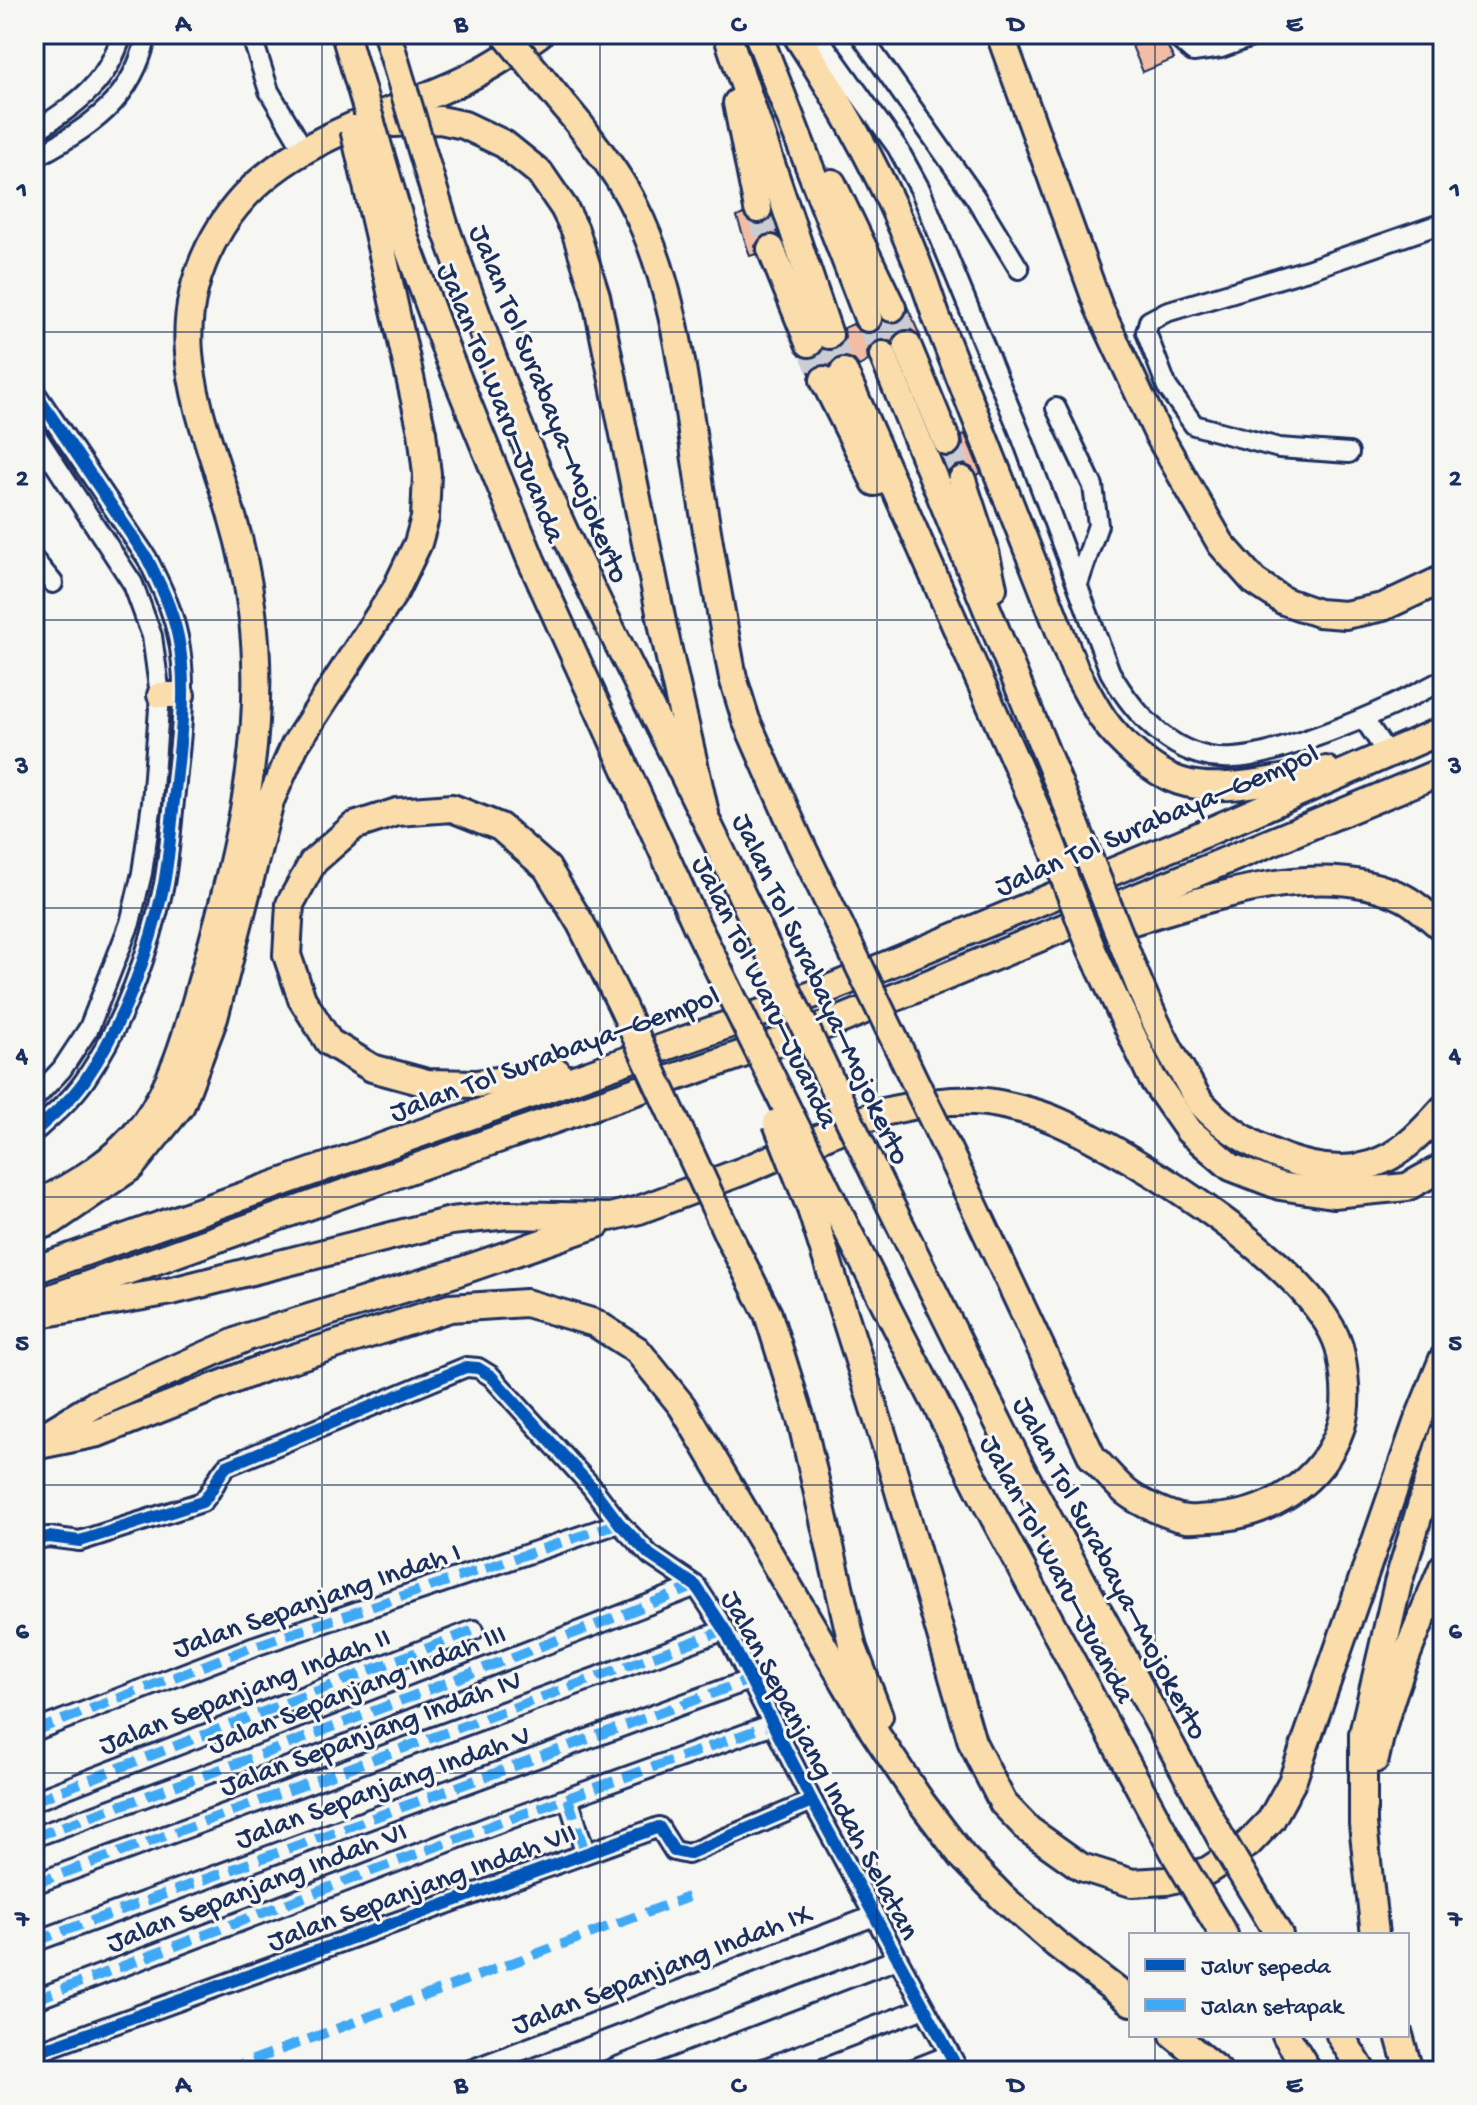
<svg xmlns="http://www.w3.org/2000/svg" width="1477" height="2105" viewBox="0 0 1477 2105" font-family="'Gochi Hand',sans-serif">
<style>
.building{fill:#f2bda4;stroke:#1b2f5e;stroke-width:2}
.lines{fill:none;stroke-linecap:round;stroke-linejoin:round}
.highway-tunnel{stroke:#caced4;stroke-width:26;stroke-dasharray:26 13;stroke-linecap:butt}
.minor-casing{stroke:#1b2f5e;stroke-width:24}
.major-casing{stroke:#1b2f5e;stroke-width:30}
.highway-casing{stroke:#1b2f5e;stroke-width:32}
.minor{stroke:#f6f6f2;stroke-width:18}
.major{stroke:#faddab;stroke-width:24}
.highway{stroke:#faddab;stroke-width:26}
.highway-bridge-casing{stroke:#1b2f5e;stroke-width:32;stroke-linecap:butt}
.highway-bridge{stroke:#faddab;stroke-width:26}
.quiet{stroke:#3fa9f5;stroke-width:10;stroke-dasharray:20 10;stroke-linecap:butt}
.cycleway-casing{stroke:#f6f6f2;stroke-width:17}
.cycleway{stroke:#0057b8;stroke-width:12}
.grid{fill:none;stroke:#1b2f5e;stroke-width:2;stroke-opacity:0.55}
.labels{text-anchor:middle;stroke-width:6;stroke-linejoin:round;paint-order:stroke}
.street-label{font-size:30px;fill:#1b2f5e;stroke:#f6f6f2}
.neatline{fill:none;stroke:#1b2f5e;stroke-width:3}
.grid-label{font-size:26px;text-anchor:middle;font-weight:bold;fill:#1b2f5e}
</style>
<rect width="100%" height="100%" fill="#f6f6f2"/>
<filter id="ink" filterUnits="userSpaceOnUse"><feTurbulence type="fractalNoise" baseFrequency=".0125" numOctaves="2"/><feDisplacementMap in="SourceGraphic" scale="16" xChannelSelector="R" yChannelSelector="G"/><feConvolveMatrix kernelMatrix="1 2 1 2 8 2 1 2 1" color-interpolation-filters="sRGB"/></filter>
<g filter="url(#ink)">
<g class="building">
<path d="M1161,34L1174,59L1143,72L1132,46Z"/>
<path d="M743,214L752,224L760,225L772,216L778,235H764L755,246L756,254L750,256L737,217Z"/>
<path d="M907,306L921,338L910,329L902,330L895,335L892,342L878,340L871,345L867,352L868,361L859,366L853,359L838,357L830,366H816L810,374L803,357L814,358L823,349L833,350L840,346L845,337L844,328L853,324L859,331L873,333L880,329L883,321L892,324L900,322L906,316Z"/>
<path d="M965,434L981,473L977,475L972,468L964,464L956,465L948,472L942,457H952L959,452L963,445L962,435Z"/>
</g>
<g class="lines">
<g class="highway-tunnel">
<path d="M758,209L771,249"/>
<path d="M892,308L907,345"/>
<path d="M868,318L883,355"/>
<path d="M829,335L844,372"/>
<path d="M809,343L824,380"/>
<path d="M947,442L962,480"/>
</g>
<g class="minor-casing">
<g id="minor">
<path d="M251,34L269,91L304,150"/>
<path d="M816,34L897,147L920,189L1022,438L1110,672C1135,716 1177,762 1233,758C1259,757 1285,747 1309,739C1356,723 1400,703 1443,680"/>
<path d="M860,34L975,197L1019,269"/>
<path d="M1173,34L1193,52L1221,48L1260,34"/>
<path d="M34,132C76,104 107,85 122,34"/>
<path d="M34,158C90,127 133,101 147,34"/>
<path d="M34,391L147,558C160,584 172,608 178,637C188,684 181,734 176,782C172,816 170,851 164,884C150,951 124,1023 85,1080C71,1100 52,1116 34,1132"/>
<path d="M1056,408L1093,486L1098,525L1078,584"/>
<path d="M34,432L133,584L152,636L160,695L152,803L142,873L130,923L89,1028L62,1069L34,1099"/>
<path d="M1349,453L1279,448L1194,425L1167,387L1146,332L1149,321L1166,312L1307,270L1443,223"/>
<path d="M34,560L53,583"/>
<path d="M1364,719L1389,756"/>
<path d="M34,1539L49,1537L80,1541L202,1502C213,1492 216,1477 227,1466L466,1367L478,1368L491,1376L591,1486L619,1523L650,1555L696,1586L725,1630L812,1801L959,2071"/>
<path d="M34,1731L255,1646L619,1523"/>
<path d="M568,1798L585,1852"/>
<path d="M34,1801L474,1630"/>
<path d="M34,1837L271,1751L696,1586"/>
<path d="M34,1884L725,1630"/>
<path d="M34,1942L749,1680"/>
<path d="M34,2000L498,1823L773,1724"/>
<path d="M34,2053L659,1827L674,1851L688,1854L812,1801"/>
<path d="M468,2071L874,1916"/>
<path d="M607,2071L897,1959"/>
<path d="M758,2071L924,2008"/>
<path d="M909,2071L950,2055"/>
</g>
</g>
<g class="major-casing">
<path id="major" d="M160,695H182"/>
</g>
<g class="highway-casing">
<g id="highway">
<path d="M727,34L829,335"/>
<path d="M758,34L868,318"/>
<path d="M796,34C853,121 904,216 936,316L1075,670C1084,686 1092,703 1103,719C1119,742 1152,772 1179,781C1221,795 1283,778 1326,770"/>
<path d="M1000,34L1099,308L1158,434L1221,544L1254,581L1284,601L1318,613L1345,615L1383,607L1443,579"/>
<path d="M737,103L758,209"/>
<path d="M394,123L440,120L464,125L504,144L540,173L564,208L575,230L596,296L664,632L705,813"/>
<path d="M580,125C599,151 620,177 634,206C675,286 684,380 697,467C707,537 720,608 733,678L746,720L800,843"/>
<path d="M832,183L892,308"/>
<path d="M445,227C477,316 509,406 547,493C608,632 682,764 745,902"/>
<path d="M406,242L449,358L531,560L696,924"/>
<path d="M771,249L809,343"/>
<path d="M907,345L947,442"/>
<path d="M883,355L1076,826"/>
<path d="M844,372L1050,840"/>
<path d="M824,380L875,482"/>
<path d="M962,480L984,547L993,588"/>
<path d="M1095,932C1186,908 1314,852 1404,898C1418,905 1431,919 1443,928"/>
<path d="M1122,941C1140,988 1159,1035 1186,1078C1191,1087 1196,1097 1202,1104C1241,1148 1327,1187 1383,1160C1407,1149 1426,1128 1443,1109"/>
<path d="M1092,950L1152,1078L1189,1131L1231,1167L1280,1186L1333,1194L1407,1187L1443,1167"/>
<path d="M557,1072L476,1084L427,1083L372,1068L329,1042L302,999L287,955L290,904L313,862L354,826L397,812L452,808L500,827L547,868L581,924L622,1006"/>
<path d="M877,1178L1021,1468L1222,1840"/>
<path d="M832,1200L988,1506L1177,1857"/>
<path d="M34,1206C75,1185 116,1161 144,1124C177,1079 190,1022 205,970C238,854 268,733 252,612C248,581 242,550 233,520C203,415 156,331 221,227C271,146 369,122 451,86C483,72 511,54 539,34"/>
<path d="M811,1209L885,1443L972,1742L1003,1803L1029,1830L1081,1867L1132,1883L1166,1881L1207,1871L1248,1844L1271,1820L1292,1782L1417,1423L1443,1359"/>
<path d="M34,1228L52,1221L131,1167L181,1105L214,1018L270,801L295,745L395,591L418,543L425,518L427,474L422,432L381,246"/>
<path d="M729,1237L768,1314L802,1423L853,1648L879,1716"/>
<path d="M34,1270L826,990L1194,838L1443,730"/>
<path d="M37,1303L420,1166L838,1021L1443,771"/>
<path d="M34,1315L172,1291L451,1221L508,1215L610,1217L639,1210L743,1171L879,1113C917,1104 961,1096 999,1104C1018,1108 1040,1113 1057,1121C1130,1153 1327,1273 1341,1355C1345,1376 1348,1406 1341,1427C1322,1483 1267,1516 1211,1518C1203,1518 1194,1520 1186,1519C1171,1517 1138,1502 1126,1492C1114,1482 1103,1468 1092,1457L954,1163"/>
<path d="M42,1437L96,1404L247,1337L455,1273L597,1224"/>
<path d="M34,1446L98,1433L266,1367L450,1308L526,1303L595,1323L637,1350L682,1406L873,1730L921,1802L962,1856L1002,1897L1056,1944L1131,2002"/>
<path d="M1375,1759C1388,1693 1417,1629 1443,1567"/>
<path d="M1241,1872L1279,1935"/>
<path d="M1198,1892L1224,1935"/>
<path d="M1375,1935L1363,1824V1734L1398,1583L1443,1434"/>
<path d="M1174,2035L1218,2071"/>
<path d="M1286,2035L1308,2071"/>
<path d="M1340,2035L1362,2071"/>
<path d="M1399,2035L1409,2071"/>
</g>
</g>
<use href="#minor" class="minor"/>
<use href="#major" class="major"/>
<use href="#highway" class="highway"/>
<g class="highway-bridge-casing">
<g id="highway-bridge">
<path d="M345,34L406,242"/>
<path d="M387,34L445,227"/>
<path d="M505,34L580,125"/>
<path d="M354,129L381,246"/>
<path d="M1076,826L1122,941"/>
<path d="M1050,840L1092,950"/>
<path d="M800,843L954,1163"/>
<path d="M745,902L877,1178"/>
<path d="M696,924L832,1200"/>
<path d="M622,1006L729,1237"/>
<path d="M777,1123L811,1209"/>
<path d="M1222,1840L1241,1872"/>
<path d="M1177,1857L1198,1892"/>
</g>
</g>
<use href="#highway-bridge" class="highway-bridge"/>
<g class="quiet">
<path d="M34,1731L255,1646L619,1523"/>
<path d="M568,1798L585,1852"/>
<path d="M34,1801L474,1630"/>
<path d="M34,1837L271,1751L696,1586"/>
<path d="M34,1884L725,1630"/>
<path d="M34,1942L749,1680"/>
<path d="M34,2000L498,1823L773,1724"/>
<path d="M224,2071L688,1897"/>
</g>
<g class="cycleway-casing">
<g id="cycleway">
<path d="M34,391L147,558C160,584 172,608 178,637C188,684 181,734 176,782C172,816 170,851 164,884C150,951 124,1023 85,1080C71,1100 52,1116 34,1132"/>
<path d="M34,1539L49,1537L80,1541L202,1502C213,1492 216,1477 227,1466L466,1367L478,1368L491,1376L591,1486L619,1523L650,1555L696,1586L725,1630L812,1801L959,2071"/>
<path d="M34,2053L659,1827L674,1851L688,1854L812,1801"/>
</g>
</g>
<use href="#cycleway" class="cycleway"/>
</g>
</g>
<path class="grid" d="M322,34V2071M600,34V2071M877,34V2071M1155,34V1935M34,332H1443M34,620H1443M34,908H1443M34,1197H1443M34,1485H1443M34,1773H1443M1155,2035V2071"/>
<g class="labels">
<g class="street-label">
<text transform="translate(503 402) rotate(68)" y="10">Jalan Tol Waru–Juanda</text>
<text transform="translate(551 403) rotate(68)" y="10">Jalan Tol Surabaya–Mojokerto</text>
<text transform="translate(1156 818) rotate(-23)" y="10">Jalan Tol Surabaya–Gempol</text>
<text transform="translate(823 988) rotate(65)" y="10">Jalan Tol Surabaya–Mojokerto</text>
<text transform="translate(767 991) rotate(64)" y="10">Jalan Tol Waru–Juanda</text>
<text transform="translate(554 1052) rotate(-20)" y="10">Jalan Tol Surabaya–Gempol</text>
<text transform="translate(1112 1567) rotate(62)" y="10">Jalan Tol Surabaya–Mojokerto</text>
<text transform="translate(1059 1568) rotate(62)" y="10">Jalan Tol Waru–Juanda</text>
<text transform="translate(316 1598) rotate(-19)" y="10">Jalan Sepanjang Indah I</text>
<text transform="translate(356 1687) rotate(-21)" y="10">Jalan Sepanjang Indah III</text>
<text transform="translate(244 1689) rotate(-21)" y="10">Jalan Sepanjang Indah II</text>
<text transform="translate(370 1731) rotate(-20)" y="10">Jalan Sepanjang Indah IV</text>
<text transform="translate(822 1764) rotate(62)" y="10">Jalan Sepanjang Indah Selatan</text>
<text transform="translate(382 1785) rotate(-20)" y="10">Jalan Sepanjang Indah V</text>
<text transform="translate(256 1885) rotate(-21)" y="10">Jalan Sepanjang Indah VI</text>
<text transform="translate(421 1885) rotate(-20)" y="10">Jalan Sepanjang Indah VII</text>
<text transform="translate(661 1967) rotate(-21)" y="10">Jalan Sepanjang Indah IX</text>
</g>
</g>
<rect width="1477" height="2105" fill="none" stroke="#f6f6f2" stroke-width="88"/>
<rect x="1129" y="1933" width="280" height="104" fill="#f6f6f2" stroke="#9ea6b7" stroke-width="2"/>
<rect x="1145" y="1959" width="40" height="12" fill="#0057b8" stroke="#9ea6b7" stroke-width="2"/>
<text x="1201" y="1973" font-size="24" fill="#1b2f5e">Jalur sepeda</text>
<rect x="1145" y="1999" width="40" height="12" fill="#3fa9f5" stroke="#9ea6b7" stroke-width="2"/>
<text x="1201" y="2013" font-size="24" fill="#1b2f5e">Jalan setapak</text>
<rect x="44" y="44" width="1389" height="2017" class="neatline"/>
<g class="grid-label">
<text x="183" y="31">A</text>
<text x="461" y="31">B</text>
<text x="738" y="31">C</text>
<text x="1016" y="31">D</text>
<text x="1294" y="31">E</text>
<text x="22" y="197">1</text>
<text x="1455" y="197">1</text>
<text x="22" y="485">2</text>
<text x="1455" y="485">2</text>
<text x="22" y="773">3</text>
<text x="1455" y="773">3</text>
<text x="22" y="1062">4</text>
<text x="1455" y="1062">4</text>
<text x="22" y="1350">5</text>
<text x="1455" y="1350">5</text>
<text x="22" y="1638">6</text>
<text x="1455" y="1638">6</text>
<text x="22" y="1926">7</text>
<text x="1455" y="1926">7</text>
<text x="183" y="2092">A</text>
<text x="461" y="2092">B</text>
<text x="738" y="2092">C</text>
<text x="1016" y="2092">D</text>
<text x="1294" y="2092">E</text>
</g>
</svg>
